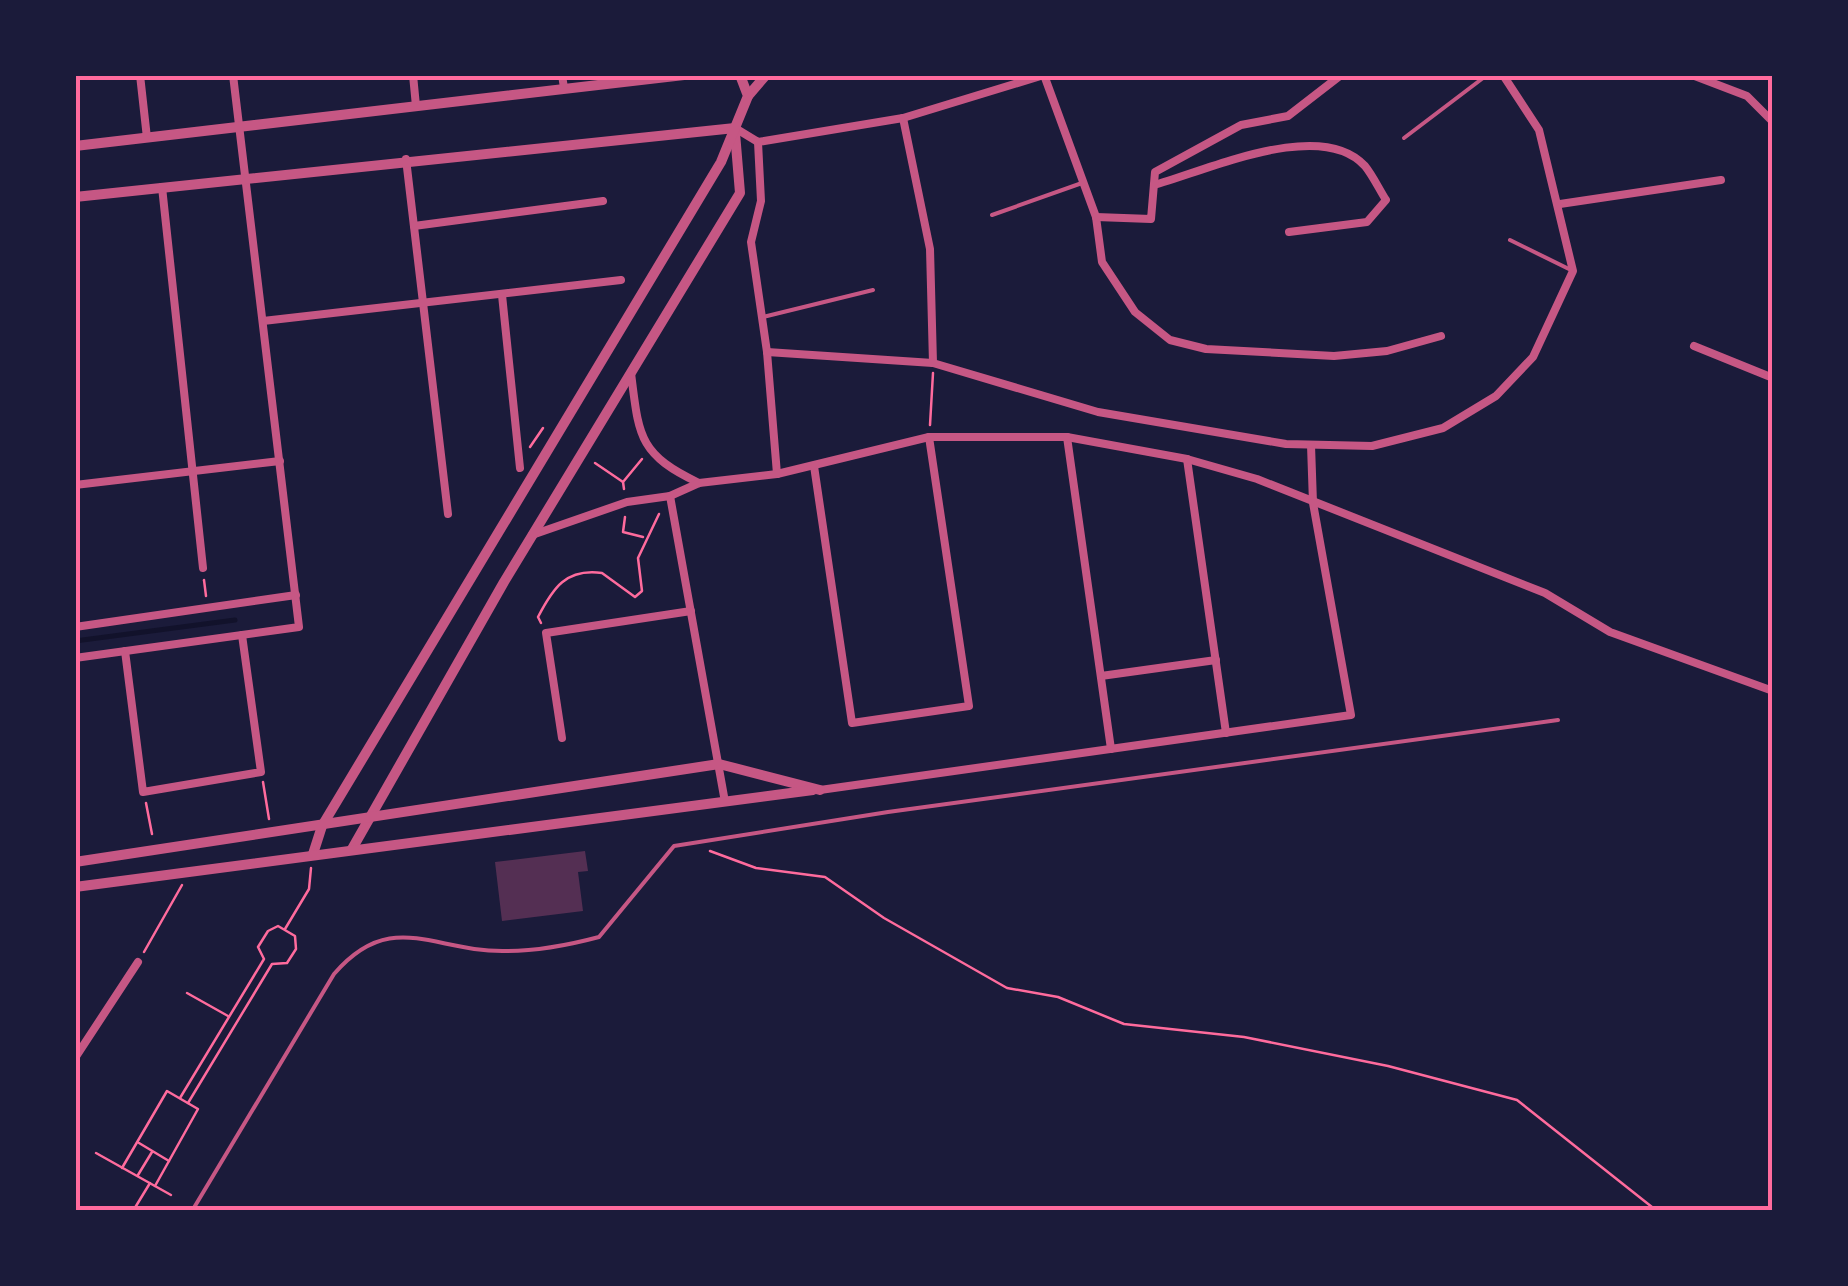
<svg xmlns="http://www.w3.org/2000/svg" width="1848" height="1286" viewBox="0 0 1848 1286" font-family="Helvetica,sans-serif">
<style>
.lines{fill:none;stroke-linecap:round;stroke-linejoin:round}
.stream{stroke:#12122b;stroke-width:5}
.building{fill:#542f53}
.path{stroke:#ff6b9d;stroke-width:2.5}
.service{stroke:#c65784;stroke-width:4}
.minor{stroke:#c65784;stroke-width:8}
.tertiary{stroke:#c65784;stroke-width:10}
.neatline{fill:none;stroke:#ff6b9d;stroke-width:4}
</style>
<rect width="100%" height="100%" fill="#1b1b3a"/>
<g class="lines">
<path class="stream" d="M75,641L235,620"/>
</g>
<path class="building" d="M585,851L588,871L578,872L583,911L502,921L495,862Z"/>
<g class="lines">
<g class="path">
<path d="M930,425L933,373"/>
<path d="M530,447L543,428"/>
<path d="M595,463L623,482"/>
<path d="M624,489L623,482L642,459"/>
<path d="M625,517L623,532L643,537"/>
<path d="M204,580L206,596"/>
<path d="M541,623L538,617C553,588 566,568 602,573L635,597L642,591L638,558L659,514"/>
<path d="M263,782L269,819"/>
<path d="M146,803L152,834"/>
<path d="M710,851L756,868L825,877L884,918L1007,988L1058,997L1124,1024L1244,1037L1388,1066L1517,1100L1657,1211"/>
<path d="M285,929L309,889L311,868"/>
<path d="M144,952L182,885"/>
<path d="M187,993L228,1016"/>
<path d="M180,1098L264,959L258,947L268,931L278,926L295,936L296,949L287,963L272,964L188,1103"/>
<path d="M139,1143L169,1161"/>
<path d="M96,1153L171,1195"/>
<path d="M122,1168L167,1091L198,1109L155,1186"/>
<path d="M138,1175L152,1152"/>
<path d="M133,1211L150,1183"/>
</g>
<g class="service">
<path d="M1404,138L1487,75"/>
<path d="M992,215L1082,183"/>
<path d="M1510,240L1573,271"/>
<path d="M763,317L873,290"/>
<path d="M192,1211L334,974C392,907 434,953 507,951C538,951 569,945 599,937L674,846L888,812L1558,720"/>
</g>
<g class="minor">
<path d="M140,75L147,138"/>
<path d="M413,75L416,106"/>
<path d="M562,75L564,88"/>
<path d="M1044,75L1096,217L1102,262L1135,312L1170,340L1206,349L1334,356L1387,351L1441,336"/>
<path d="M1692,75L1747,96L1773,122"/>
<path d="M903,118L930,249L933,363"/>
<path d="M735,128L758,142L903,118L1044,75"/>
<path d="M758,142L761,201L751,242L767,352L777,474"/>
<path d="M406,159L448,514"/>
<path d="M1154,185C1206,171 1321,117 1365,166C1373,176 1379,189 1386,200L1367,222L1289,232"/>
<path d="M162,187L203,568"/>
<path d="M1560,204L1721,180"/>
<path d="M1096,217L1151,219L1155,172L1241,125L1288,116L1341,75"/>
<path d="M414,226L603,201"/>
<path d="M502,295L520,468"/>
<path d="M263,321L621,280"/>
<path d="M1694,346L1773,378"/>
<path d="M767,352L933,363L1098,412L1286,444L1372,446L1443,428L1496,396L1533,357L1573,271L1539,130L1503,75"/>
<path d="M631,373C639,436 638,454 699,483"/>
<path d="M1067,437L1111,749"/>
<path d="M1187,459L1226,733"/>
<path d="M814,466L852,723L969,706L929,437"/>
<path d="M75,485L280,461"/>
<path d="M670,496L725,802"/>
<path d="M532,535L627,502L670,496L699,483L777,474L929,437H1067L1187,459L1257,479L1545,593L1610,632L1773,691"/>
<path d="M75,627L296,595"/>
<path d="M125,651L143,792L261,772L242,635"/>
<path d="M75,658L299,627L233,75"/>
<path d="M1101,676L1216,660"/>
<path d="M562,738L546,633L691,611"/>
<path d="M820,790L1351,715L1313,503L1311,445"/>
<path d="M75,1058L138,962"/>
</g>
<g class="tertiary">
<path d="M748,96L766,75"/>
<path d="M75,146L684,75"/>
<path d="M75,197L735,128"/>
<path d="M352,849L504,582L740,193L735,133"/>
<path d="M313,854L322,826L721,162L748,96L740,75"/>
<path d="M75,862L719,764L820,790"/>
<path d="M75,887L813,790"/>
</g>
</g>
<rect width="1848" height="1286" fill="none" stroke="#1b1b3a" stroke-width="155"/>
<rect x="78" y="78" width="1692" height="1130" class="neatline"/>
</svg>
